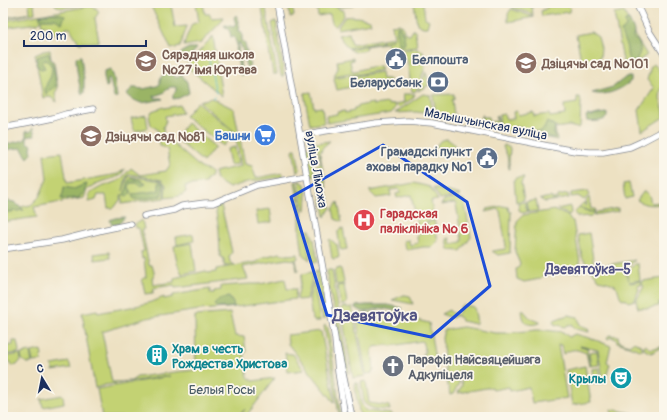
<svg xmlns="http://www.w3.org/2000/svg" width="667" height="420" viewBox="0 0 667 420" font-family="Pangolin,sans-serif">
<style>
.green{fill:#c3d273;stroke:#6f8068}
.forest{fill:#9ab465;stroke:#5a7262}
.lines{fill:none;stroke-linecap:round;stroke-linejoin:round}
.stream{stroke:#4ebbc8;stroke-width:1}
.minor-casing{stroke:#848890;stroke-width:7}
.minor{stroke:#fff;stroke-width:5.5}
.marked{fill:none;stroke:#1d4ed8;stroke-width:3;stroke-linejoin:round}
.labels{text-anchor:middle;stroke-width:3.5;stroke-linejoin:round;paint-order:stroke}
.education-label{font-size:13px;font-weight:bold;fill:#785e54;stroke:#fbf7ec;text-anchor:start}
.service-label{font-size:13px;font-weight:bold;fill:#4e5e75;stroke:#fbf7ec;text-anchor:end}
.street-label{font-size:13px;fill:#1b2f5e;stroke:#fbf7ec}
.shop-label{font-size:13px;font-weight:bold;fill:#366cbe;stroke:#fbf7ec;text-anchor:end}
.health-label{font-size:13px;font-weight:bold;fill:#be3a42;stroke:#fbf7ec;text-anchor:start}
.culture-label{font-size:13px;font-weight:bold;fill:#0d838f;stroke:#fbf7ec;text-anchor:start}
.worship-label{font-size:13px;font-weight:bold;fill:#5b616d;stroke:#fbf7ec;text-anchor:start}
.park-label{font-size:13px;fill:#455863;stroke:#fbf7ec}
.neighbourhood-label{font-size:14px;font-weight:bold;fill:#525383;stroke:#fbf7ec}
.district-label{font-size:17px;font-weight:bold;fill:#525383;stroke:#fbf7ec}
</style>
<rect width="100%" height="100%" fill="#fbf7ec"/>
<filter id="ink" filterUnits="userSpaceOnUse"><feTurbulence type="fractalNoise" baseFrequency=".025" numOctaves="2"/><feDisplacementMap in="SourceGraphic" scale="8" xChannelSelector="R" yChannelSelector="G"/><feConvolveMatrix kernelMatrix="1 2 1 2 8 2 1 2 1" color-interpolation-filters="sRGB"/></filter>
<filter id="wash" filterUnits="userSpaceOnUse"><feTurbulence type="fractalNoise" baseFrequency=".012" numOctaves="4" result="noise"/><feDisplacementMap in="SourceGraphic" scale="16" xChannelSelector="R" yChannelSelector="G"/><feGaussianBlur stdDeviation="0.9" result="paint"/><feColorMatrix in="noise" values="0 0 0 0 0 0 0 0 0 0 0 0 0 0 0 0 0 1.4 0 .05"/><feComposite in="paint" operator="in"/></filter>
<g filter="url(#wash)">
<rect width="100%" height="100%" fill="#ede1c2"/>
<g class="green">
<path d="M29,3H34L35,13L3,19V18L30,13Z"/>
<path d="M55,3H95L61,8L55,5Z"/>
<path d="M156,3H173L171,5L175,27L187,26L180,47L171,49L150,4Z"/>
<path d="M196,3H203L205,14H210L211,18L224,17L221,22L201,43L184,46L186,38L192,24L199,22Z"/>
<path d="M261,3H265L277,74H273Z"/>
<path d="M288,3H292L294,16L290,17Z"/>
<path d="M313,3H329L339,8L340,10H343L344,16L335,27L332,23L330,14L318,16L317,9L313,8Z"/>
<path d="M332,3H355L353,6L341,7Z"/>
<path d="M414,3H423L425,18L429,20L427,27H423L417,24Z"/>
<path d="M515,3H531L533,14L513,8L512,7Z"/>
<path d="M546,3H565L570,7L569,12L542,16L541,11L547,8Z"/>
<path d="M90,6L96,8L99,12L95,18L99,42L79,43L70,28H66L64,33H59L56,35L47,25L42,26L41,20L38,23L3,28V21Z"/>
<path d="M511,9L534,17L508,22V14Z"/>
<path d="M624,12L635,36L647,55L634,64L624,66L614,14Z"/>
<path d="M354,16V17H358L370,20L371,23L338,29L337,28L345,17Z"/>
<path d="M276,21L284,73L283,76H281L272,23Z"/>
<path d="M399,24L403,26L404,32L410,35L413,30H415L417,46L390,49L386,43L366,46L365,50L354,52L349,49L392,40L348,48L338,35L349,33L352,44L394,37L392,26L391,25Z"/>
<path d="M591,32L598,37L601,48L600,58L581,60L576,35Z"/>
<path d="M213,36L222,96L186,66Z"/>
<path d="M417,48L423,52L425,68L416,91L412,92L407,59L400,60L399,50Z"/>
<path d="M50,50L51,59L54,62L58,88L55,93L57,102L50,97L43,98L35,55L44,51Z"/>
<path d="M353,58V60L350,61L352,71H355L370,67L379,66L380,65L381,70L355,75L350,73L334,76L338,68L337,61Z"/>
<path d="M654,64L664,76V84L661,90L660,99L664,111V117L642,131L639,110L654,88L647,80L651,66Z"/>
<path d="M381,72L382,79C386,79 389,78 391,82H387L385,86L367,87L365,84L337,90L334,79L335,77L350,75L355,76Z"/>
<path d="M426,72L429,85L418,91Z"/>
<path d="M311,92L314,108L322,107L324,123L310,125L304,93Z"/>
<path d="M403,94H415L413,98L399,108L397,106V104L404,102Z"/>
<path d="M423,94L430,95L432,107L431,114L416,112L395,113Z"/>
<path d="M454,94V99L452,100L454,115L458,117V118L434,114L435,108L433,95Z"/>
<path d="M577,97H580L581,103L580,127L577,128L569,126L555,128L557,140L500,129L499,115L504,114L506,119L514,118L513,112L517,111L518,115L533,112L534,116L549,114L550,117L565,115L564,105L577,103Z"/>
<path d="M212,98L234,109L245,164L252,166L256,178L283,173V177L247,182L229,188L216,180L214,172L241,166L235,132L199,101Z"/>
<path d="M197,102L234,132L223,146L185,116Z"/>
<path d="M373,103V105L388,103L389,105L395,104C396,109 394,111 391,113L327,123L326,116L337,114V112L345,111V113L354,111V109L358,108V106Z"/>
<path d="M180,105L182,113L165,116L166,121L163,127L164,136L201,168L211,172V177L207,179L205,183L185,186L186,192L180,196L165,198L166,185L162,180L129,174L126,177L123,191L128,176L162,181L165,185L164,198L122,204V194L120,200L114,208H108L106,195H98L96,200L89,202V194L99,188L120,180L131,168L140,175L166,171L170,165L167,149L160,146L158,130L151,125L149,117L152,111L163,107L164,108Z"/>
<path d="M482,114L483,117H488L489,122L497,121L496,116L497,115L499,128L480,124Z"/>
<path d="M146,115L148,128L135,131L133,127L131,118Z"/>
<path d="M187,123L215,147L203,162L175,138Z"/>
<path d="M446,139C453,142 456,145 455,152L436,156C435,147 437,140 446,139Z"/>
<path d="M330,141L323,147L320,153L323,170L318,171L316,165L321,164L318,150L314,151V145L316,143Z"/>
<path d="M504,145L510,148L509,162L510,169H509L507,155L503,147Z"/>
<path d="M235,147L238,164L230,165L227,149Z"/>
<path d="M309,147H310L315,175L313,176L309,173L305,148Z"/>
<path d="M294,149H296L300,170L297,172L293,150Z"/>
<path d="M62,152L67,183L118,174L125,169L120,176L98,183L87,190L84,198L34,207L37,217L3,222V210L31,205L39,197L47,179L44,154Z"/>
<path d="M323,172L324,173L327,189L319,183L317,175L319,173Z"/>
<path d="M524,177L521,183L524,200L516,202L514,179L515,178Z"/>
<path d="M299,180L305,184L307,196L306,210H304Z"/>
<path d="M297,181L310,260L303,255L300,233V210L295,182Z"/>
<path d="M414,183L430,187L438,200L431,201L434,217H430V219L419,232L411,195L397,198L396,194L400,193L399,189L390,190L391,196L376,198L369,191Z"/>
<path d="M629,183L632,197L625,199L623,184Z"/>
<path d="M320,187L328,193L331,208L330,209L325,217Z"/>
<path d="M433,188L461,195L440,199Z"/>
<path d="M588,191L589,195L584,200L578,196L571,197V193Z"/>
<path d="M644,191L649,195L651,203L660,202L662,204C652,205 645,206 637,200Z"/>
<path d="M568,194L569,198L545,202L540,199L551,197L552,199L558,198V196Z"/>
<path d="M459,197L461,199L464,200L471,237L461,251L449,250L447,239L450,238L451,244L461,242L462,240L456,204L454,203L441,205L444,200Z"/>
<path d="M589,197L591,209H595L596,211L591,212L579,207L584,202L585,206L587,205L586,200Z"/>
<path d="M536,200L538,211L528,212L526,202Z"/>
<path d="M338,202L342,222L335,219L333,209Z"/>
<path d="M525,202L527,212L523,213L519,210V205L518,203Z"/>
<path d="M221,205L232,252L229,257L230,262L235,265L224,266V259L220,256L219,230L215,207L217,206Z"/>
<path d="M503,206L508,207L509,211L511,212L510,253L498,255L492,251L505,249L506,246L500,211L498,209L485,212L487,209Z"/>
<path d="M570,206L571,213L569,215L557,209Z"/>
<path d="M579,208L589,212H595L592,216L577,217L576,215L574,213Z"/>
<path d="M618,208V211L594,215L597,212Z"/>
<path d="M270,209L272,222L258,224L256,211Z"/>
<path d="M554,210L568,216L570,220L573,221L581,268L579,272H565L542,276L540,279L524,282L517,279L516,269L519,267L520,264L515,252L517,221L523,215Z"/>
<path d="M433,219H434L438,241L432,247H423L407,250L406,249L403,241L409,240L410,245L418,243L417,237L430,221H433Z"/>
<path d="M142,220L144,229L142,230L149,265H152L154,272V276L152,277L153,285L174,282V278L206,271L208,273L216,272V269L257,262L263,257L280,253L286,255L298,254V258L296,259L298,270L297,271L295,260L287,259L243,267L248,279L175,288L174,285L154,288L153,293L145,294L142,279L146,277L144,258L142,259L141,252L144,251L139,228H136L135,224Z"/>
<path d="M343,228L347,249L342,250L340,249L338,234V231Z"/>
<path d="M308,230H310L314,240L318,262H313Z"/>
<path d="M589,233L594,265L588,266L582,257L578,235Z"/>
<path d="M193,234L194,241L177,245L176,237Z"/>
<path d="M330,239L337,245L339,257L338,258L333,259L332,258L329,240Z"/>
<path d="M192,243L196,271L182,274L177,263L174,246Z"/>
<path d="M109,252L110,258L95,260L94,254Z"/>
<path d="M635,260L625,271H624L629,280L626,273L635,264H638L640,280L629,282L630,283L641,281V285L638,286V288L639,289L635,300L628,302L627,300C617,300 621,291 615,285C613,283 602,281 599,280L590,268Z"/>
<path d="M340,268L341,269L344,282L343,284L337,285L336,284L334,270Z"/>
<path d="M328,270H332L349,373H348L344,363L334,308L332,303L327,274V271Z"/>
<path d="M315,271H319L320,272L327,316L326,318L323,320Z"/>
<path d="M312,272L313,275L307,299L298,300L297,299L302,274Z"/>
<path d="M664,278V305H660L659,302V306L649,308H638L636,301L644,286L642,285V281Z"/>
<path d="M285,279L287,289H296L295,299L228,308L199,310L147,318L102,332L112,382L131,381L137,377L175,372L196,370L195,316L230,313L235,336L244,337L246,352L244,353L248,377L253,381L275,378L247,415L242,417H238L243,412L245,409L237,417H102L97,389L170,376L105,385L95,388L82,313L97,310L98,313C121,308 142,307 164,297V299L173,297V295L204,290L210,289V294H214V291L221,290V286L250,284H260Z"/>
<path d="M313,282H314L320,321H314L312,319L309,298Z"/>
<path d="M343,285H344L347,303L346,304L341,305L337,287V286Z"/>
<path d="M405,295L410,296L413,304L392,300L404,295Z"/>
<path d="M463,305L474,307L477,323L476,324L461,321L460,318L456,316L460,310V307Z"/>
<path d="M351,306H352L365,376L353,378L341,309L342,307H347L349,308Z"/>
<path d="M449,310L452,313L456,314L454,317L452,318L441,314Z"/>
<path d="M522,310H523L530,318L540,322V323C527,327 523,323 522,310Z"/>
<path d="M378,311L429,323L435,360L424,361L423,355L425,351L422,341L391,346L387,345L374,347L372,351L374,370L372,371V373L366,374L356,315Z"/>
<path d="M568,315L578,317L580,325L588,328L589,332L576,329L572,325H568L565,327L554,324L553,321L554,320Z"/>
<path d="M325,325L328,328L341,416L339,415L324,326Z"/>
<path d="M463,327L495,333H508L536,330H544L563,332L569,337L575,334L593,339L611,346L607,362L610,364L604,384L598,350L580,346L587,348L590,366H589L586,353C576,349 573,348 563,354L561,345H558L567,398L532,403L529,387L510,391L509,387L493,390L492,387L458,393L462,385L460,371L457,372L459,383L453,394L450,395L446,376L442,338L444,330Z"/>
<path d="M321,331L335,402H334L288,344L287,335Z"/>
<path d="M609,335L618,336L619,341L629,345L633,342L641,345L643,350H640L617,342L616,339L611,337L608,339L607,338Z"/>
<path d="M13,341H17L19,351L18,353L3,355V343L7,342L8,346L13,345Z"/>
<path d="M646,345L650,349L663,346L664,345V346L651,353L645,350L643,346Z"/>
<path d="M41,350L42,356H41L42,361L33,362L31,352Z"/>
<path d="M597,351L599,365L591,366L589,352Z"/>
<path d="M30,352L32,363H27L22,360L21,354Z"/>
<path d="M285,353L291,354H293L304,370L288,372Z"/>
<path d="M20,354L21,360L17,365L12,366L11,362H6L3,360V357H4Z"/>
<path d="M69,362L71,368L53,371L52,365Z"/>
<path d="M585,366L591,402L572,405L566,370Z"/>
<path d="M599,368L602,383L594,384L592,369Z"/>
<path d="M366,381L369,403L389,406L390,410C381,409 370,410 364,403L361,382Z"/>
<path d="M354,383H358L361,403L364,409L368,411L392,414L393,417H361L360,416L355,389H356L355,384Z"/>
<path d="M63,395L64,403L43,407L41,399Z"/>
<path d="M611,409L637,414L636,417H613Z"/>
</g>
<g class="forest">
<path d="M52,13L61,14L65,16L62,23L55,19H41L39,16Z"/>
<path d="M236,15L239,21L238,31L242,32V40L245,44L250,65L248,67L246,66L242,48L239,42L238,51L241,57L240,65L244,74L242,75H240L236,50L237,45L234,37H231C230,31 229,29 224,26L226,25L233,27L236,25L234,17Z"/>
<path d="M629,20L634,31L633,38L638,41C642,52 640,51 636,61L630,62C625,55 629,50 625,43C623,38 622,37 621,31L624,29L626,26L625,21Z"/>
<path d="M399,26L404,35L405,43L403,46L400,45L397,38V27Z"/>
<path d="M189,48H197L186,61L182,60L180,55L183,51Z"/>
<path d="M49,53L54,68L56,87L49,91L46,95L45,89L47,83L51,76L52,67L48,61L45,60L42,63L45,68L41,69L36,65L37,57Z"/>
<path d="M81,56L84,79V93L82,95C79,84 76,68 76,57Z"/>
<path d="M111,69L114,78L117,97L114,98L110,79L108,78V86L106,87L104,77V71Z"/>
<path d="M171,71L176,78L182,75L187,82L189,93L179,98L173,99V94L176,91V87H170L163,93L154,96L155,98H161L163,99L142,103C137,102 130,98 127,94L132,88H136L143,89L157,86L160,84C159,76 164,73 171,71Z"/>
<path d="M626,77H631V81C621,90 605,97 592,93L613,87Z"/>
<path d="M607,113C607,114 607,115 607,117C604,122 591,122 587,121L586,116L588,115L591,116L598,114Z"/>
<path d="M547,122L552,124L555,126L554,132L555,138H554L530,134L513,129L517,127L539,132L544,129Z"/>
<path d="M33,128L35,136H31L27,137V142L32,145L31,148L32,153L28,158L21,148L3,150V145L24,140L26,138V131L30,132Z"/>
<path d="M132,178L140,180L146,184L141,186L137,183H130L129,189L131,190V193L127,197L124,196C124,193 126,191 127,188C128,183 127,181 132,178Z"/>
<path d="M159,182L163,183V189L161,196C151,197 143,200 134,199L132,195C138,192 151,193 159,190Z"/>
<path d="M87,184L84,193L80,196L79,198L61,199L63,194L64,187L74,189L83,185Z"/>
<path d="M3,200L14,202L24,210L3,213Z"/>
<path d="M125,217L119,224L112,225L110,220L115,218Z"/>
<path d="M229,297L233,303L234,307L217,308L214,305L219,299Z"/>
<path d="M366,305H388L403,308L402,309L398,311L381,308L364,312L355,308V306Z"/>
</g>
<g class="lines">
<g class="stream">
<path d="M209,60L216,93"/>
<path d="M213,98L214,96"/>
</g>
</g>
</g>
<g filter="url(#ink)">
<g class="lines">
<g class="minor-casing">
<g id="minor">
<path d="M277,3L335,339L338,372L345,417"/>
<path d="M636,3L649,31L664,54"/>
<path d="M3,128L34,122L53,118L66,114L93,109"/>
<path d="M300,135L376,123L408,121L432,123L548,146L575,151L590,152H603L630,147L641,142L658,133L664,129"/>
<path d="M144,216L174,210L182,206L205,203H213L257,185L307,176"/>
<path d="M3,249L62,240L102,230L131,224"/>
<path d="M337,345L352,417"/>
</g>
</g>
<use href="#minor" class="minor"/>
</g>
</g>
<path class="marked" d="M383,145L467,202L490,286L431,337L327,315L291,197Z"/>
<defs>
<g id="civic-disc" transform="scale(1.15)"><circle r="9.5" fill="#5c6f8a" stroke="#fbf7ec"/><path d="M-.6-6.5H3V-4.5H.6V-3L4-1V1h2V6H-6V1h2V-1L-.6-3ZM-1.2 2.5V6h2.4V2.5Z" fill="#fff"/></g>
<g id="school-disc" transform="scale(1.15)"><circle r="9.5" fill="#8d6e63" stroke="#fbf7ec"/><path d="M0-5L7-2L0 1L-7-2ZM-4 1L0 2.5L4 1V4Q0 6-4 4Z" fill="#fff"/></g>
<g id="bank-disc" transform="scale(1.15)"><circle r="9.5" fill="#5c6f8a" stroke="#fbf7ec"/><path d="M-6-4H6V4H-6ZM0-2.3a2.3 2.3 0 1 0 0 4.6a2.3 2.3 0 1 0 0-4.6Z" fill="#fff"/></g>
<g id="supermarket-disc" transform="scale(1.15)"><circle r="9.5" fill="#3f7fe0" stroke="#fbf7ec"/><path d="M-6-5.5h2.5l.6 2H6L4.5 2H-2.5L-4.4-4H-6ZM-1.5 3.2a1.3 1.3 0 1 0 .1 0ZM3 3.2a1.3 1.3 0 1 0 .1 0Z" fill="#fff"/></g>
<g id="hospital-disc" transform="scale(1.15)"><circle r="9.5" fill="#e0444e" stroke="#fbf7ec"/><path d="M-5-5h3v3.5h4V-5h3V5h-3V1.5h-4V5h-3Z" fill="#fff"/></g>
<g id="building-disc" transform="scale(1.15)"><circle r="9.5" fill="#0f9aa8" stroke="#fbf7ec"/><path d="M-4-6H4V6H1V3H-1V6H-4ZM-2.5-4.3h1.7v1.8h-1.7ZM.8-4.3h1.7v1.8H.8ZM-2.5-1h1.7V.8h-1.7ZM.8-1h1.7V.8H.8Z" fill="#fff"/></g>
<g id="church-disc" transform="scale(1.15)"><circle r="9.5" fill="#6b7280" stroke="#fbf7ec"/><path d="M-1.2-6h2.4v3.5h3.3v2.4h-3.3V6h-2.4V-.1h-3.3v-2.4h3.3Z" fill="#fff"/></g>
<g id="theatre-disc" transform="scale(1.15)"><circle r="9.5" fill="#0f9aa8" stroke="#fbf7ec"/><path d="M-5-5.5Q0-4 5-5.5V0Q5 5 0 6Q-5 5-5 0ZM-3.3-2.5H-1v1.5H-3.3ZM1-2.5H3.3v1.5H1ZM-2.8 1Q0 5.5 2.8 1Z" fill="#fff"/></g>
</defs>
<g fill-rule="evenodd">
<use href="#civic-disc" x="396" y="59"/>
<use href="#school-disc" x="146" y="61"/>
<use href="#school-disc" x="526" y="63"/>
<use href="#bank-disc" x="438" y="82"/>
<use href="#supermarket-disc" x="265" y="135"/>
<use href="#school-disc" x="91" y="136"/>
<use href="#civic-disc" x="487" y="158"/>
<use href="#hospital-disc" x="364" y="220"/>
<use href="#building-disc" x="157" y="355"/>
<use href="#church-disc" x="393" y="366"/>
<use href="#theatre-disc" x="621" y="378"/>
</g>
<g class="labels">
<g class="education-label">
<text x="162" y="59">Сярэдняя школа<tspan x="162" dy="15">№27 імя Юртава</tspan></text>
<text x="542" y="68">Дзіцячы сад №101</text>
<text x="106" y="141">Дзіцячы сад №81</text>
</g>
<g class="service-label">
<text x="412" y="64" text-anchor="start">Белпошта</text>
<text x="422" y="87">Беларусбанк</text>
<text x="472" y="156">Грамадскі пункт<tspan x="472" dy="15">аховы парадку №1</tspan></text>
</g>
<g class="street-label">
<text transform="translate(486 123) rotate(11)" y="5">Малышчынская вуліца</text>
<text transform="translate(317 169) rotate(80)" y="5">вуліца Ліможа</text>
</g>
<g class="shop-label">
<text x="250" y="140">Башни</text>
</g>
<g class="health-label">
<text x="380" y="218">Гарадская<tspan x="380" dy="15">паліклініка № 6</tspan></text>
</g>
<g class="culture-label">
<text x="172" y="353">Храм в честь<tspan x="172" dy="15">Рождества Христова</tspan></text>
<text x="606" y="383" text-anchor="end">Крылы</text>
</g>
<g class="worship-label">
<text x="408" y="364">Парафія Найсвяцейшага<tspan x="408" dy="15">Адкупіцеля</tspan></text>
</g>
<g class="park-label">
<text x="222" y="394">Белыя Росы</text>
</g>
<g class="neighbourhood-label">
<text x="588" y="274">Дзевятоўка–5</text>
</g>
<g class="district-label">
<text x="375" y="321">Дзевятоўка</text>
</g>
</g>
<rect width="667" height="420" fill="none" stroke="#fbf7ec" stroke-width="16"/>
<g transform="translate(42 378) rotate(350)" stroke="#fbf7ec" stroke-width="3" paint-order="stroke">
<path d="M0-3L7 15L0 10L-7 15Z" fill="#1b2f5e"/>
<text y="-6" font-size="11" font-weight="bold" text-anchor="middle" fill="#1b2f5e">С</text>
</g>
<path d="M24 40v6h122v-6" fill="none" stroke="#1b2f5e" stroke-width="2"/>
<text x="30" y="40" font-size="12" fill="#1b2f5e" stroke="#fbf7ec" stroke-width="3" paint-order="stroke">200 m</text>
</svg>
